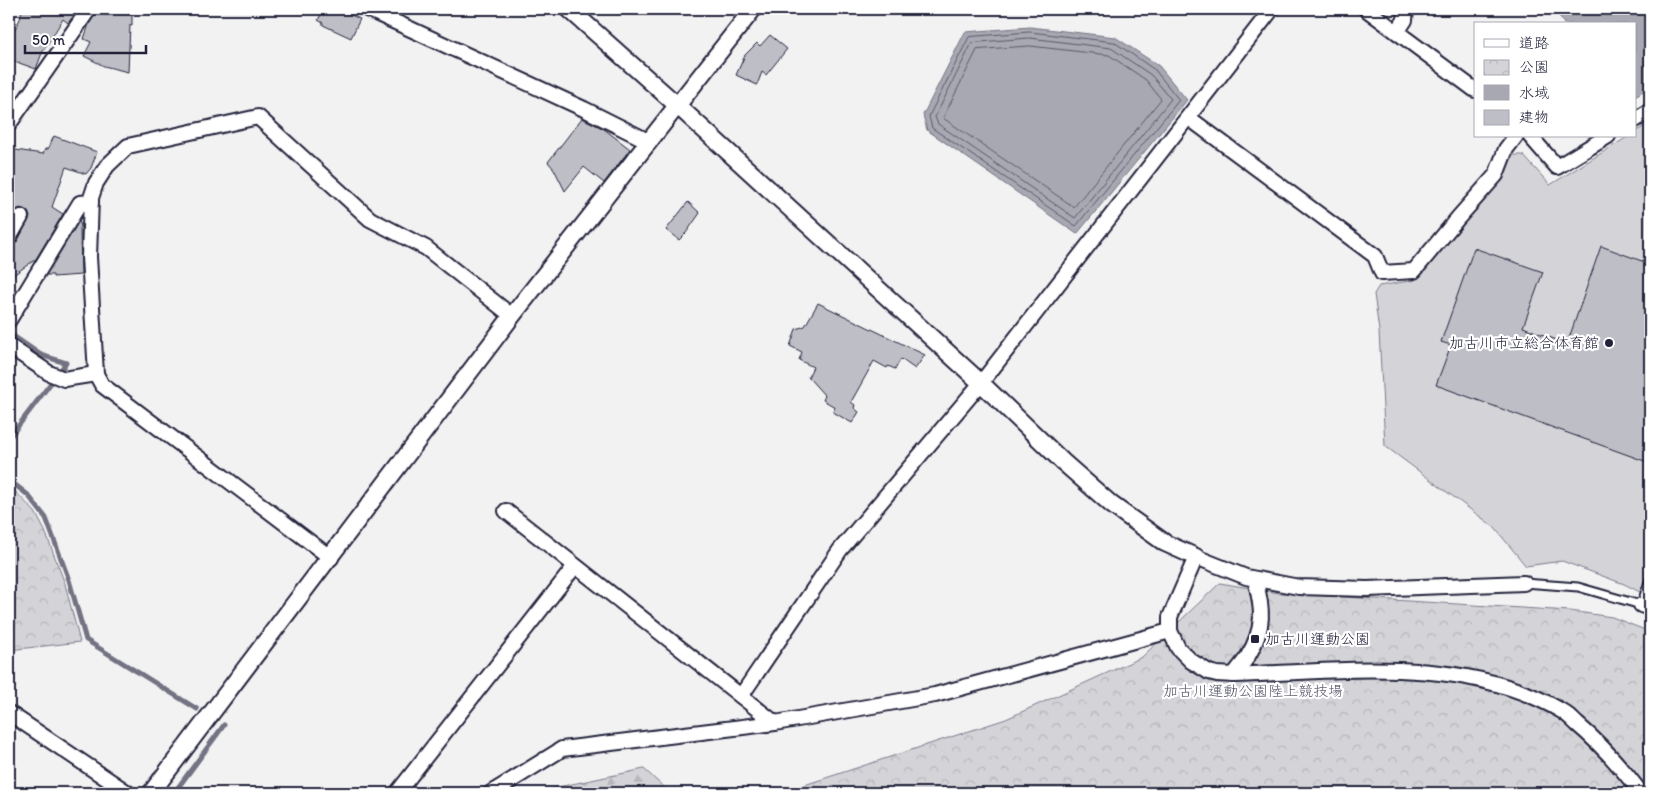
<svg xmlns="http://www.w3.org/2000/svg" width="1659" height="802" viewBox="0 0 1659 802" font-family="Itim,'Klee One',sans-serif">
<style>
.forest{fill:url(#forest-firs);stroke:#7a7a8a}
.park{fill:url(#park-crowns);stroke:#7a7a8a}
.garden{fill:#d3d3d8;stroke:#7a7a8a}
.water{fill:#a8a8b2;stroke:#727282}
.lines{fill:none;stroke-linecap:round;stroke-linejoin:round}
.shore{stroke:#58586b;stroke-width:1}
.stream{stroke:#727282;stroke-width:5}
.building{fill:#bebec6;stroke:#22223b}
.service-casing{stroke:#22223b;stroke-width:11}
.minor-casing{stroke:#22223b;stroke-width:18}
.tertiary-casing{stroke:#22223b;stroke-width:20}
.service{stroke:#fff;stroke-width:7}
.minor{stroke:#fff;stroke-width:14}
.tertiary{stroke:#fff;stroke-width:16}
.poi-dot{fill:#22223b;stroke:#fff;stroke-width:2}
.labels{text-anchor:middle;stroke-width:4.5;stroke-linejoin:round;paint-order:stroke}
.poi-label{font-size:15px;fill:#22223b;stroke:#fff;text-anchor:end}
.park-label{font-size:15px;fill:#57576a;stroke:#fff}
</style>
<defs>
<pattern id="forest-firs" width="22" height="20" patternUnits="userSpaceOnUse" patternTransform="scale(1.25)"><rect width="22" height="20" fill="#d3d3d8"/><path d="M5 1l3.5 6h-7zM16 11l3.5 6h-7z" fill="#b5b5ba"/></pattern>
<pattern id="park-crowns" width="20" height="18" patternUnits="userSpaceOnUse" patternTransform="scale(1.25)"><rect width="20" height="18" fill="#d3d3d8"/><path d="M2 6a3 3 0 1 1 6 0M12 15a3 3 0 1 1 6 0" fill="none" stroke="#b5b5ba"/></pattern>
</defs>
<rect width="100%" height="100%" fill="#f2f2f3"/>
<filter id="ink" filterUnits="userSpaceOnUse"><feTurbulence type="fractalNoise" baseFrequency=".02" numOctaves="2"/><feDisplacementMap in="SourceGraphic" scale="10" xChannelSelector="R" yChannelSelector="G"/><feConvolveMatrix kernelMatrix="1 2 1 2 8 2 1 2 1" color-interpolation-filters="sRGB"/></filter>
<g filter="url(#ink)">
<path class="forest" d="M644,769L670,793H545L553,788Z"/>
<g class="park">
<path d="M9,485L35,512L45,531L65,584L80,642L9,650Z"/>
<path d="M1220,583L1279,593L1570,611L1612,617L1650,632V793H780L1006,719L1142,657Z"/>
</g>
<path class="garden" d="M1650,123V597L1624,584L1562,561L1526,566L1494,527L1385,446L1379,331L1374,294L1379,286L1415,280L1501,178L1513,155H1523L1550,185L1629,136H1635V132Z"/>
<g class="water">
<path d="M1555,9H1650V87L1635,96V24H1564Z"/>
<path d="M1030,27L1115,37L1159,66L1187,100L1077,234L927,130L923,115L965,32Z"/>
</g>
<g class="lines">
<g class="shore">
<path d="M1030,32L1114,42L1155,70L1179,100L1076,226L932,128L929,116L969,37Z"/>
<path d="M1030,38L1111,48L1151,75L1171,99L1075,218L938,124L935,117L972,43Z"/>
<path d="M1030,46L1109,55L1146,80L1161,99L1074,207L943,118L977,50Z"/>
</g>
<g class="stream">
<path d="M9,333L41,355L66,363L9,438"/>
<path d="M9,480L28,495L46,518L69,580L86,640L197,709"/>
<path d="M174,793L224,725"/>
</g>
</g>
<g class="building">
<path d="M22,9H79L68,23L63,19L42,53L36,69L11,60L12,55L9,53V41L20,19Z"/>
<path d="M98,9H122L132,12V26L130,25L128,72L104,66L84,56L91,42L84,39L89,24Z"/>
<path d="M324,9L336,13L338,9L360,19L351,38L323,25V23L318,20Z"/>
<path d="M770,35L787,49L766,75L762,72L757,85L736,75L745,55L757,43L760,46Z"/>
<path d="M582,118L604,129L630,149L604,183L584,167L565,191L554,169L548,162Z"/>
<path d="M54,136L97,152L91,168L86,174L66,167L52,207L63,214L36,259L9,278V247L17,242L30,217L28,212L20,208L14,212L9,221V149L43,154L45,149H48Z"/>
<path d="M688,202L700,213L686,233L679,240L666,230Z"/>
<path d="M79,221L81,226L80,228L81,275L53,277V275H46Z"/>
<path d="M1601,246L1650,264V463L1436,385L1451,345L1441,342L1474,248L1543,272L1523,327L1567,344Z"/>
<path d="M818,303L925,355L915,369L901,359L895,369L888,366L887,368L874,361L851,402L855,405L854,408L859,412L852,423L833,412L835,407L823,400L825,396L808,377L813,367L799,360L802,352L790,346L796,329L805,326Z"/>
</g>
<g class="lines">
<g class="service-casing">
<path id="service" d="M1524,583L1578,587L1641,605L1650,579"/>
</g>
<g class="minor-casing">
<g id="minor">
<path d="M367,9L584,109L650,142"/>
<path d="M1366,9L1475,90"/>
<path d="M1397,32L1405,20L1406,9"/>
<path d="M1189,118L1375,256L1382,273L1414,271L1458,218L1496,175L1506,149L1516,136"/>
<path d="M1635,120L1650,111"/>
<path d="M9,124L89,9"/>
<path d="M1530,136L1557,167L1608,136"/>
<path d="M9,238L21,217"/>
<path d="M9,320L80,203L91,202"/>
<path d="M9,346L49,373L64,379L96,374L102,385L331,558"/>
<path d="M96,374L89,257L91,198L96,183L107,166L128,146L258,117L370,219L426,248L512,316"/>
<path d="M506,511L775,723"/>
<path d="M1524,583L1367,589L1299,587L1246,577L1196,557L1170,617V631L1178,648L1191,661L1209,672L1217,674L1234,675C1341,671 1463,654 1560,710C1566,713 1572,719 1577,724C1602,745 1622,768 1641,793"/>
<path d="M1641,605L1650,608"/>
<path d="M1234,675C1238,668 1244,663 1248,656C1265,628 1263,609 1255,579"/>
<path d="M741,696L840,550L981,383L1272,9"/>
<path d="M9,713L128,793"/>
<path d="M397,793L575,566"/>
<path d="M491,793L562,749L775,723L935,695L1170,631"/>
</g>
</g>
<g class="tertiary-casing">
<g id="tertiary">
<path d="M569,9L678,106L981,383L1063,462L1112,505L1165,543L1196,557"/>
<path d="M151,793L512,316L753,9"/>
</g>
</g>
<use href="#service" class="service"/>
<use href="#minor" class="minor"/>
<use href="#tertiary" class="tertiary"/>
</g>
</g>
<g class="poi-dot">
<circle cx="1609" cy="343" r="5"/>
<rect x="1250" y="634" width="10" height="10" rx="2.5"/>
</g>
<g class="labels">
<g class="poi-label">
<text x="1599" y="348">加古川市立総合体育館</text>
<text x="1265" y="644" text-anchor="start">加古川運動公園</text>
</g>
<g class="park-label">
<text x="1253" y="696">加古川運動公園陸上競技場</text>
</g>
</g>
<rect width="1659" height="802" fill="none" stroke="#fff" stroke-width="30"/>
<rect x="15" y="15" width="1629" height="772" fill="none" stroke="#22223b" stroke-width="2" filter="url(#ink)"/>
<rect x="1474" y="22" width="162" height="115" fill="#ffffff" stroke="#a7a7b1"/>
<rect x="1484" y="39" width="25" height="8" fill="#ffffff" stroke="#a7a7b1"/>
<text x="1519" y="48" font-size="15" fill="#22223b">道路</text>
<rect x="1484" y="60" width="25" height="15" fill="url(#park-crowns)" stroke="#a7a7b1"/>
<text x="1519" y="72" font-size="15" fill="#22223b">公園</text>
<rect x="1484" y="85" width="25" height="15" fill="#a8a8b2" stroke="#a7a7b1"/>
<text x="1519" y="98" font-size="15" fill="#22223b">水域</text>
<rect x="1484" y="110" width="25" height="15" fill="#bebec6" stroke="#a7a7b1"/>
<text x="1519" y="122" font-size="15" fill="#22223b">建物</text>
<path d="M25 45v8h121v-8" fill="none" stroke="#22223b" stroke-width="2.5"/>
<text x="32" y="45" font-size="15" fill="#22223b" stroke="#ffffff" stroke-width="4" paint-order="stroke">50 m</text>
</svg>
